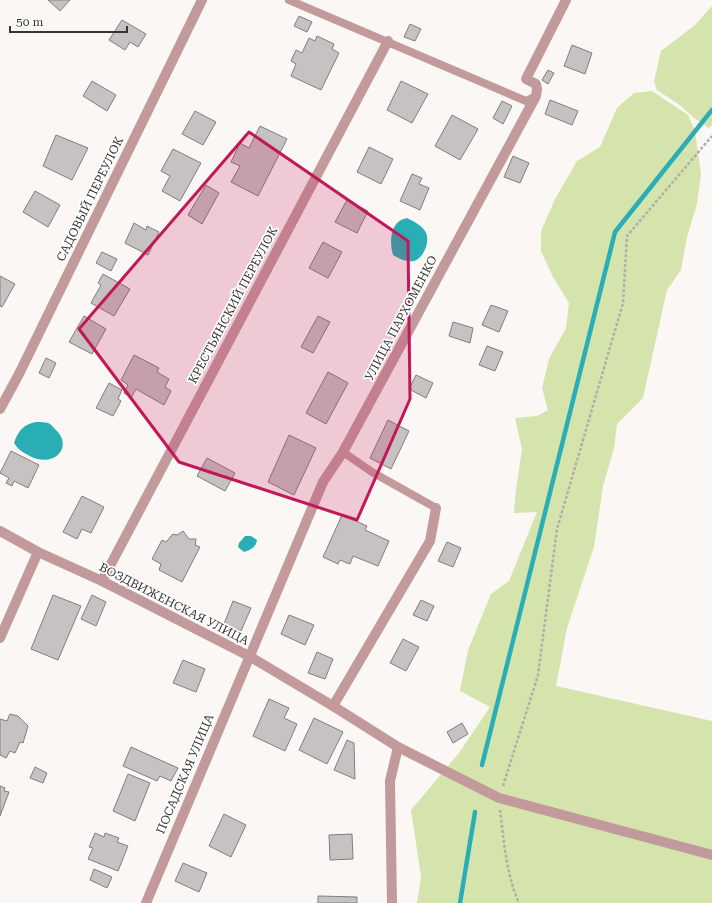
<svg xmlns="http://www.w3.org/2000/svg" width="712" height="903" viewBox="0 0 712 903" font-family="'Roboto Serif',serif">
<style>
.green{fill:#d5e4ac}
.water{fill:#28aeb4}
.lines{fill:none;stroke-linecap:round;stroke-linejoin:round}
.stream{stroke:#28aeb4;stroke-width:4.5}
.building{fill:#c6c2c1;stroke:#827e7d}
.path{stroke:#b0adab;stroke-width:2.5;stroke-dasharray:3 2;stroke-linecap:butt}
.service{stroke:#c39a9c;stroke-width:8}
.minor{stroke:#c39a9c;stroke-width:10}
.marked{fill:#c2185b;fill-opacity:0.2;stroke:#c2185b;stroke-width:3;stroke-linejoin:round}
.labels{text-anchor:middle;stroke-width:3.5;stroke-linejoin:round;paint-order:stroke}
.street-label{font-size:12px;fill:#363534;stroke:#fff}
</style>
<rect width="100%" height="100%" fill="#faf7f4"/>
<g class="green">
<path d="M712,6V125L709,128L694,118L681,106L657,90L654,81L661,51L695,25Z"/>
<path d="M652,91L688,115L695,131L701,174L697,204L687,237L681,270L667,290L643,398L617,424L614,448L603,486L594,547L567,628L556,686L712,721V903H417L421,877L411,810L459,753L490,707L460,691L468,650L491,594L509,581L537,512L514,513L516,489L522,449L515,418L537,416L548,410L542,388L549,359L566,328L569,303L553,277L541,251V231L555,199L577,161L600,147L617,108L634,93Z"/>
</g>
<g class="water">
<path d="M407,218C413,221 421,225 425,231C431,240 424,258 414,261C406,262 400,259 393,255C389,241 390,221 407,218Z"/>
<path d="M36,422C40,422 45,422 48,423C51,424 53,427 55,429C75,447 53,470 28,455C22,452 18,449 14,443C18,431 24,424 36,422Z"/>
<path d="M245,536H251L257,540C256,547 251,550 244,552L238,547L239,543Z"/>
</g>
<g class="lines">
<g class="stream">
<path d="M482,765L615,232L712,110"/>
<path d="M460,903L475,812"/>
</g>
</g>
<g class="building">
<path d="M48,0H70L60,11Z"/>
<path d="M299,16L312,22L307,32L294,26Z"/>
<path d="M122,20L146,34L138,47L130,42L125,50L109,40Z"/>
<path d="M410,24L421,29L415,41L404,37Z"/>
<path d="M317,36L334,44L332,49L339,53L321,90L291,76L296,64L291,61L296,50L302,53L309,38L315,41Z"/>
<path d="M572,45L592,53L585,74L564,66Z"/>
<path d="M548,70L554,73L548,84L542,80Z"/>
<path d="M92,81L116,95L107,111L83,96Z"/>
<path d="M401,81L428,94L412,123L387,110Z"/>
<path d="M550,100L578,111L572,125L545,114Z"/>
<path d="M502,101L512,106L503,124L493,118Z"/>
<path d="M195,111L216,122L203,145L182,134Z"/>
<path d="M452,115L478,129L460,160L435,146Z"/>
<path d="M260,126L287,139L258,196L231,182L240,166L231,162L240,143L249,148Z"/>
<path d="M56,135L88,148L72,180L43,166Z"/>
<path d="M369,147L393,159L381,184L357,172Z"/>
<path d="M173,149L201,163L180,201L162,191L170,176L161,171Z"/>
<path d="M513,156L529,163L520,183L504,177Z"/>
<path d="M412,174L422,178L419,184L429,188L420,210L400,201Z"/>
<path d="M206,185L219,193L202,224L188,215Z"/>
<path d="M35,191L60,205L48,227L23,212Z"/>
<path d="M347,200L368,211L357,233L335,222Z"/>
<path d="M134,223L146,230L147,226L159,232L148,255L125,243Z"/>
<path d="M323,242L342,252L328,278L309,268Z"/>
<path d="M102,252L117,259L111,271L96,263Z"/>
<path d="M103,274L130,289L114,316L91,303L101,285L98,283Z"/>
<path d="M0,276L15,284L2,307L0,306Z"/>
<path d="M491,305L508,311L499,332L482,325Z"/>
<path d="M84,316L106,329L92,354L69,342Z"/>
<path d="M318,316L330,322L313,353L301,347Z"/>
<path d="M453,322L473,328L470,343L449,336Z"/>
<path d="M487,346L503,352L495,371L479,365Z"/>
<path d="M134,355L159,368L157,372L169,379L165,387L171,391L164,405L136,389L131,398L124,393L128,385L121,380Z"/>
<path d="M46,358L56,363L49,378L39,373Z"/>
<path d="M328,372L348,383L326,424L306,413Z"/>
<path d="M416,375L433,383L426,398L409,389Z"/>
<path d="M109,383L122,390L118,399L121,401L113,416L96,408Z"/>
<path d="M388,420L409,431L391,469L370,458Z"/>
<path d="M289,435L316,448L294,495L268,482Z"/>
<path d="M11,451L39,465L28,488L14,481L12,486L6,483L9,478L0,473Z"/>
<path d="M207,458L235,473L225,491L197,476Z"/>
<path d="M82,496L104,507L91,533L82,529L77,539L63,532Z"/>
<path d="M342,515L367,526L365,530L389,541L378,566L353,556L350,564L340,560L338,564L323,557Z"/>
<path d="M183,531L189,539H196L195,545L200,547L182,582L159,570L161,564L152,559L162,540L166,542L173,534L177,535Z"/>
<path d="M447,542L461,548L453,567L438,561Z"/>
<path d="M53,595L81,606L58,660L31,649Z"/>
<path d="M92,595L106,602L96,626L81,619Z"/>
<path d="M421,600L434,606L427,621L413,615Z"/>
<path d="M233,601L251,608L241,631L224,624Z"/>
<path d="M289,615L314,625L305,645L281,634Z"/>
<path d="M403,639L419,647L406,671L390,663Z"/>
<path d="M317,652L333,659L325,679L308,673Z"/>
<path d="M183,660L205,669L196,692L173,683Z"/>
<path d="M269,699L289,708L284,718L297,724L285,751L253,736Z"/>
<path d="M10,714L18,716L28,726L23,743L20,742L15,753L10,751L6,758L0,755V719L7,721Z"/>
<path d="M314,718L343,732L327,764L299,750Z"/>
<path d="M462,723L468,734L453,743L447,732Z"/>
<path d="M347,740L354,743L355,779L334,770Z"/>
<path d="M131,747L178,768L171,781L160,776L157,781L123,766Z"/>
<path d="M35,767L47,773L43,783L30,778Z"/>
<path d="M128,774L150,783L135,821L113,811Z"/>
<path d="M0,786L5,788L4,791L9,792L0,816Z"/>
<path d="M224,814L246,825L231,857L209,846Z"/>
<path d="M95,833L104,837L105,833L119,838L117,842L128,846L118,871L88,859L93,848L89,847Z"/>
<path d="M352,834L353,859L330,860L329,835Z"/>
<path d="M183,863L207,873L199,892L175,881Z"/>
<path d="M94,869L112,877L107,888L90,880Z"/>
<path d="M318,896L357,897V903H318Z"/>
</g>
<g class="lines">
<g class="path">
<path d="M503,786L538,675L557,529L623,303L627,236L712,136"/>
<path d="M500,810C504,841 506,874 519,903"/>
</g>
<g class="service">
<path d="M289,0L526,101L536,96"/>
<path d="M343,452L372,472L436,508"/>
</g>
<g class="minor">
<path d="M0,409L19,374L202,0"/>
<path d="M0,531L38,552L102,581L249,656L333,706L398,747L390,781L392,903"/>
<path d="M102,581L388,41"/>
<path d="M0,638L38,552"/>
<path d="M333,706L430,541L436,508"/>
<path d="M398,747L499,798L712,855"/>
<path d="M146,903L323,482L343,452L536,96L537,89L536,84L526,79L566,0"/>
</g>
</g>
<path class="marked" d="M249,132L408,241L410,399L357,520L179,462L79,329Z"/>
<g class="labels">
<g class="street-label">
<text transform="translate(90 199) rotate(-64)" y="4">САДОВЫЙ ПЕРЕУЛОК</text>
<text transform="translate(233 305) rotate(-62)" y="4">КРЕСТЬЯНСКИЙ ПЕРЕУЛОК</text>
<text transform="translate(401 318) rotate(-62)" y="4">УЛИЦА ПАРХОМЕНКО</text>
<text transform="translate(174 604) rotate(27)" y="4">ВОЗДВИЖЕНСКАЯ УЛИЦА</text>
<text transform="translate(185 774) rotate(-67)" y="4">ПОСАДСКАЯ УЛИЦА</text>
</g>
</g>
<path d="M10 26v6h117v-6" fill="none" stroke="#363534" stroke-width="2"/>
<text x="16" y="26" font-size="12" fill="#363534" stroke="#ffffff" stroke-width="3" paint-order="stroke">50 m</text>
</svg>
